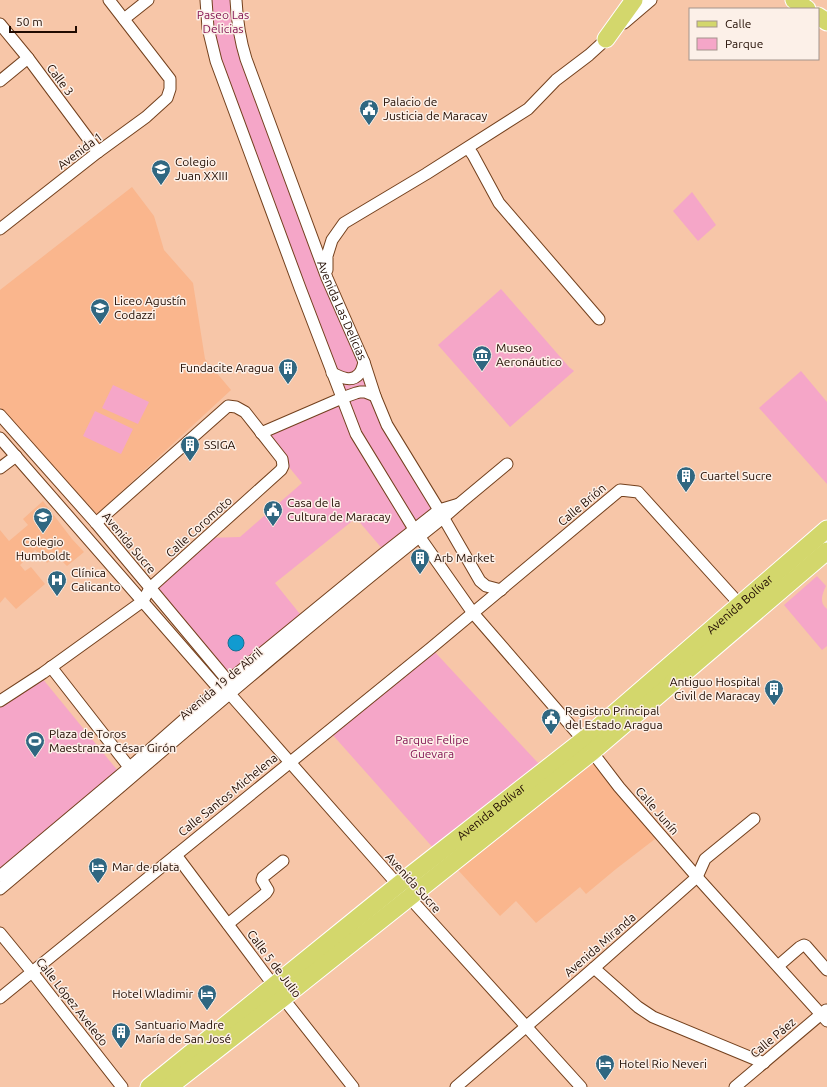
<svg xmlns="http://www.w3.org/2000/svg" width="827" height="1087" viewBox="0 0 827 1087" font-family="Ubuntu,sans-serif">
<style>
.built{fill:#fab68d}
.green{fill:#f5a6c8}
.water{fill:#119bd0;stroke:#167092}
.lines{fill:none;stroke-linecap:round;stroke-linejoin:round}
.street-casing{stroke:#73401d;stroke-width:13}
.primary-casing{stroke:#fff;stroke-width:19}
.street{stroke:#fff;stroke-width:11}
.primary{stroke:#d3d76c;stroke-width:17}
.labels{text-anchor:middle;stroke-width:3;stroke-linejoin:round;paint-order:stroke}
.park-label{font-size:12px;fill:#851755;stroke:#fcf0e8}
.street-label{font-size:12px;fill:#200b01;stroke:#fcf0e8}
.poi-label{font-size:12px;fill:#200b01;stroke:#fcf0e8;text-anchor:start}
</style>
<rect width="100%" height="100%" fill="#f7c6a8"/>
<g class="built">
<path d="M132,187L154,216L164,250L193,283L205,359L231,390L97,514L0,407V290Z"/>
<path d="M43,501L72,539L84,552L67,566L56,555L47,563L41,555L35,550L20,565L25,571L31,567L45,584L16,609L5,597L0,603V530L9,541L28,525L23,519Z"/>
<path d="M593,762L655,839L616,869L586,894L580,887L536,923L516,901L500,916L458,870Z"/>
</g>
<g class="green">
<path d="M206,0H237L241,39L373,402L437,511L385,552L356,518L275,583L304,619L228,681L150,588L206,538L240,537L302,483L261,433L339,397L216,61Z"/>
<path d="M692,192L716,225L698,241L673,211Z"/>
<path d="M501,289L569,367L574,371L510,427L438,345Z"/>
<path d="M801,371L827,402V484L759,408Z"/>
<path d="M113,385L149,402L138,424L102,408Z"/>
<path d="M95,411L133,429L121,454L83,436Z"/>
<path d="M817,576L826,586C822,594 819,603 827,609V646L822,650L784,605Z"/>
<path d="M433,650L539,764L435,850L331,733Z"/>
<path d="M42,678L118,771L0,869V704Z"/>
</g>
<circle class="water" cx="236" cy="643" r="8"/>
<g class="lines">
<g class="street-casing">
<g id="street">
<path d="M206,0L208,28L216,61L300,288L356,434L414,529L473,613L583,740L619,787L697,877L827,1021"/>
<path id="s1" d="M236,0C237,20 240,40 246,59L327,278L364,362L375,396L387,425L439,510L480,581L486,586L501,590"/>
<path d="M124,19L148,0"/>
<path d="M624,23L651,0"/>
<path d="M0,24L28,58L98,152"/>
<path d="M0,81L28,58"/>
<path d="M468,148L473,155L499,203L599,319"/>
<path d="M0,229L98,152L146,117L167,98L170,89V79L109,0"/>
<path d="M327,270V256L332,240L344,223L426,174L528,109L556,80L589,55L611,35"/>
<path d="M332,373C340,377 352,383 359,374C362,371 363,366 364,362"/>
<path d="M0,415L96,523L228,681V687"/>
<path d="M261,433L342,398L356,393L360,392H365L375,396"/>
<path d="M0,438L219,689L229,693L398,885L581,1087"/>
<path d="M0,468L16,456"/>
<path d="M459,504L507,464"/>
<path d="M51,667L129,767"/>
<path d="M0,701L43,673L143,601L150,588L281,470L283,466L282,459L245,412L236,407L228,406L96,523"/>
<path d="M176,855L283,998L353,1087"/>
<path d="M0,876L137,761L228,681L383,554L439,510L459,504L443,518C292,638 147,765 0,889"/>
<path d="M228,924L266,893L268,890L262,880L263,877L283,861"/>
<path d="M0,933L32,972L122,1087"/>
<path d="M778,966L800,947L804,945L806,946L827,970"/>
<path d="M594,968L638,1007L653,1017L764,1063"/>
<path d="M0,998L431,648L620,490L638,492L744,609"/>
<path d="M456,1087L594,968L697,877L705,859L754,819"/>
<path d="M735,1087L826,1010"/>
</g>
</g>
<g class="primary-casing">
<g id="primary">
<path d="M794,0L807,9"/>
<path d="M818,16L827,22"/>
<path d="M606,39L634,0"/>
<path id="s2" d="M149,1087L398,885L587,737L827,529"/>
<path d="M169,1087L283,998L592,752L827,551"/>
</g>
</g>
<use href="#street" class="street"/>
<use href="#primary" class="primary"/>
</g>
<defs>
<g id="civic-pin" transform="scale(1)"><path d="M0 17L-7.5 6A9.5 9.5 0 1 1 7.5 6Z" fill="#306781" stroke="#fcf0e8"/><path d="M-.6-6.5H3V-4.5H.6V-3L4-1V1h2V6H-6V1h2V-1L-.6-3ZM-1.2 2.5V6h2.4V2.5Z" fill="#fff"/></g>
<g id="school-pin" transform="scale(1)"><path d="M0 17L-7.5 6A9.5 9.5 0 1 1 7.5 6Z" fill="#306781" stroke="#fcf0e8"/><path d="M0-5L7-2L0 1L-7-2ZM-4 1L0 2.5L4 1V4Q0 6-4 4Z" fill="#fff"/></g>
<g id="museum-pin" transform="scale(1)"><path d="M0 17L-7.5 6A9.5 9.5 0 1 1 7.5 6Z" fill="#306781" stroke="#fcf0e8"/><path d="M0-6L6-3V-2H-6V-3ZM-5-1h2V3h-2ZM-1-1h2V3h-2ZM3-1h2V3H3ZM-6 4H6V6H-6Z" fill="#fff"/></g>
<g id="building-pin" transform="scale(1)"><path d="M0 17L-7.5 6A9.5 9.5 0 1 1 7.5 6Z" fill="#306781" stroke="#fcf0e8"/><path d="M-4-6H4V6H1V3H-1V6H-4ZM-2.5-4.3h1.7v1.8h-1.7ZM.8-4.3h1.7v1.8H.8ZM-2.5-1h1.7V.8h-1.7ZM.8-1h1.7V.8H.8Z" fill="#fff"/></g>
<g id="hospital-pin" transform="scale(1)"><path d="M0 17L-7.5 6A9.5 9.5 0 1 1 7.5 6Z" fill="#306781" stroke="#fcf0e8"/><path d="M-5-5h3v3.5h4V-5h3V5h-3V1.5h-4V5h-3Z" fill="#fff"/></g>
<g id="stadium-pin" transform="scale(1)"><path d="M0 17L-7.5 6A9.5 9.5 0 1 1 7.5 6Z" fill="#306781" stroke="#fcf0e8"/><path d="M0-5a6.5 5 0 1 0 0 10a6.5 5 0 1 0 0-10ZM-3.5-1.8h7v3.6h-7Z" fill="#fff"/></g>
<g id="hotel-pin" transform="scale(1)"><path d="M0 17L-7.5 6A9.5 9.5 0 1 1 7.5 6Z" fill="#306781" stroke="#fcf0e8"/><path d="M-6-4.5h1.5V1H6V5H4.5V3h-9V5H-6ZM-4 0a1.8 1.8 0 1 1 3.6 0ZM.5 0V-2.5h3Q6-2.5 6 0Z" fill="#fff"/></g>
</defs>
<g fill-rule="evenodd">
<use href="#civic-pin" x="369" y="109"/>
<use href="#school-pin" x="161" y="169"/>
<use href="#school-pin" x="100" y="308"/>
<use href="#museum-pin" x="482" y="355"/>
<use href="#building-pin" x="288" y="368"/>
<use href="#building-pin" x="190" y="445"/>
<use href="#building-pin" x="686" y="476"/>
<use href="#civic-pin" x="273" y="510"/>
<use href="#school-pin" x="43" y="517"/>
<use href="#building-pin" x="420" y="558"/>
<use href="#hospital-pin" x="57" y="580"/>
<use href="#building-pin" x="774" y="689"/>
<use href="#civic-pin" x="551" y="718"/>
<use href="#stadium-pin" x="35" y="741"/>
<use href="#hotel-pin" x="98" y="867"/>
<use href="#hotel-pin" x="207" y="994"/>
<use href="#building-pin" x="121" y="1032"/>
<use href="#hotel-pin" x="605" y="1064"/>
</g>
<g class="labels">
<g class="park-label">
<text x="223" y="19">Paseo Las<tspan x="223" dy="14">Delicias</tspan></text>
<text x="432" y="744">Parque Felipe<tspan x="432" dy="14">Guevara</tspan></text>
</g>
<g class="street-label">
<text transform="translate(60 80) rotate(53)" y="4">Calle 3</text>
<text transform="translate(80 151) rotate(-37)" y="4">Avenida 1</text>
<text dy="4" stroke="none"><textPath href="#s1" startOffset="329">Avenida Las Delicias</textPath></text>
<text transform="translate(582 505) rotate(-40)" y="4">Calle Brión</text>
<text transform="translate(199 527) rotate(-42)" y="4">Calle Coromoto</text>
<text transform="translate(129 543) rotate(50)" y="4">Avenida Sucre</text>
<text dy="4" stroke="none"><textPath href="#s2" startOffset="763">Avenida Bolívar</textPath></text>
<text transform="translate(221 684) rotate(-40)" y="4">Avenida 19 de Abril</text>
<text transform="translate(228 795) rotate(-39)" y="4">Calle Santos Michelena</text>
<text transform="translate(657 811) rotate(49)" y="4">Calle Junín</text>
<text dy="4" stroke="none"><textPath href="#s2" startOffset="439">Avenida Bolívar</textPath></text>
<text transform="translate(413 883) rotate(48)" y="4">Avenida Sucre</text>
<text transform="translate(600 945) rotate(-41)" y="4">Avenida Miranda</text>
<text transform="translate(274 964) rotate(53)" y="4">Calle 5 de Julio</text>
<text transform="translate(72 1002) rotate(52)" y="4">Calle López Aveledo</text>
<text transform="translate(773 1038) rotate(-40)" y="4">Calle Páez</text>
</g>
<g class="poi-label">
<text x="383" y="106">Palacio de<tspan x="383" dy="14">Justicia de Maracay</tspan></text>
<text x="175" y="166">Colegio<tspan x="175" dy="14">Juan XXIII</tspan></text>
<text x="114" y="305">Liceo Agustín<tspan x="114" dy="14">Codazzi</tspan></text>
<text x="496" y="352">Museo<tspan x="496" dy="14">Aeronáutico</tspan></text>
<text x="274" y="372" text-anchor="end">Fundacite Aragua</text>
<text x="204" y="449">SSIGA</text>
<text x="700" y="480">Cuartel Sucre</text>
<text x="287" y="507">Casa de la<tspan x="287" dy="14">Cultura de Maracay</tspan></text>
<text x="43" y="546" text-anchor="middle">Colegio<tspan x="43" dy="14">Humboldt</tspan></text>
<text x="434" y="562">Arb Market</text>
<text x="71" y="577">Clínica<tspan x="71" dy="14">Calicanto</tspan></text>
<text x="760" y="686" text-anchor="end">Antiguo Hospital<tspan x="760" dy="14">Civil de Maracay</tspan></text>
<text x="565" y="715">Registro Principal<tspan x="565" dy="14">del Estado Aragua</tspan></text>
<text x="49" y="738">Plaza de Toros<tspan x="49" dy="14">Maestranza César Girón</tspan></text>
<text x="112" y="871">Mar de plata</text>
<text x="193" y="998" text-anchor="end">Hotel Wladimir</text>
<text x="135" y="1029">Santuario Madre<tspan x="135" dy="14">María de San José</tspan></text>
<text x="619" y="1068">Hotel Rio Neveri</text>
</g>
</g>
<rect x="689" y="8" width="130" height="52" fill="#fcf0e8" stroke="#a4948c"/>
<rect x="697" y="21" width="20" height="6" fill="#d3d76c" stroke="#a4948c"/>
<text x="725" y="28" font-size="12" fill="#200b01">Calle</text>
<rect x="697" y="38" width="20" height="12" fill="#f5a6c8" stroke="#a4948c"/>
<text x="725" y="48" font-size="12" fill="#200b01">Parque</text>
<path d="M10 26v6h66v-6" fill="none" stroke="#200b01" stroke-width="2"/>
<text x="16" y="26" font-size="12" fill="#200b01" stroke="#fcf0e8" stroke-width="3" paint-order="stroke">50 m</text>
</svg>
